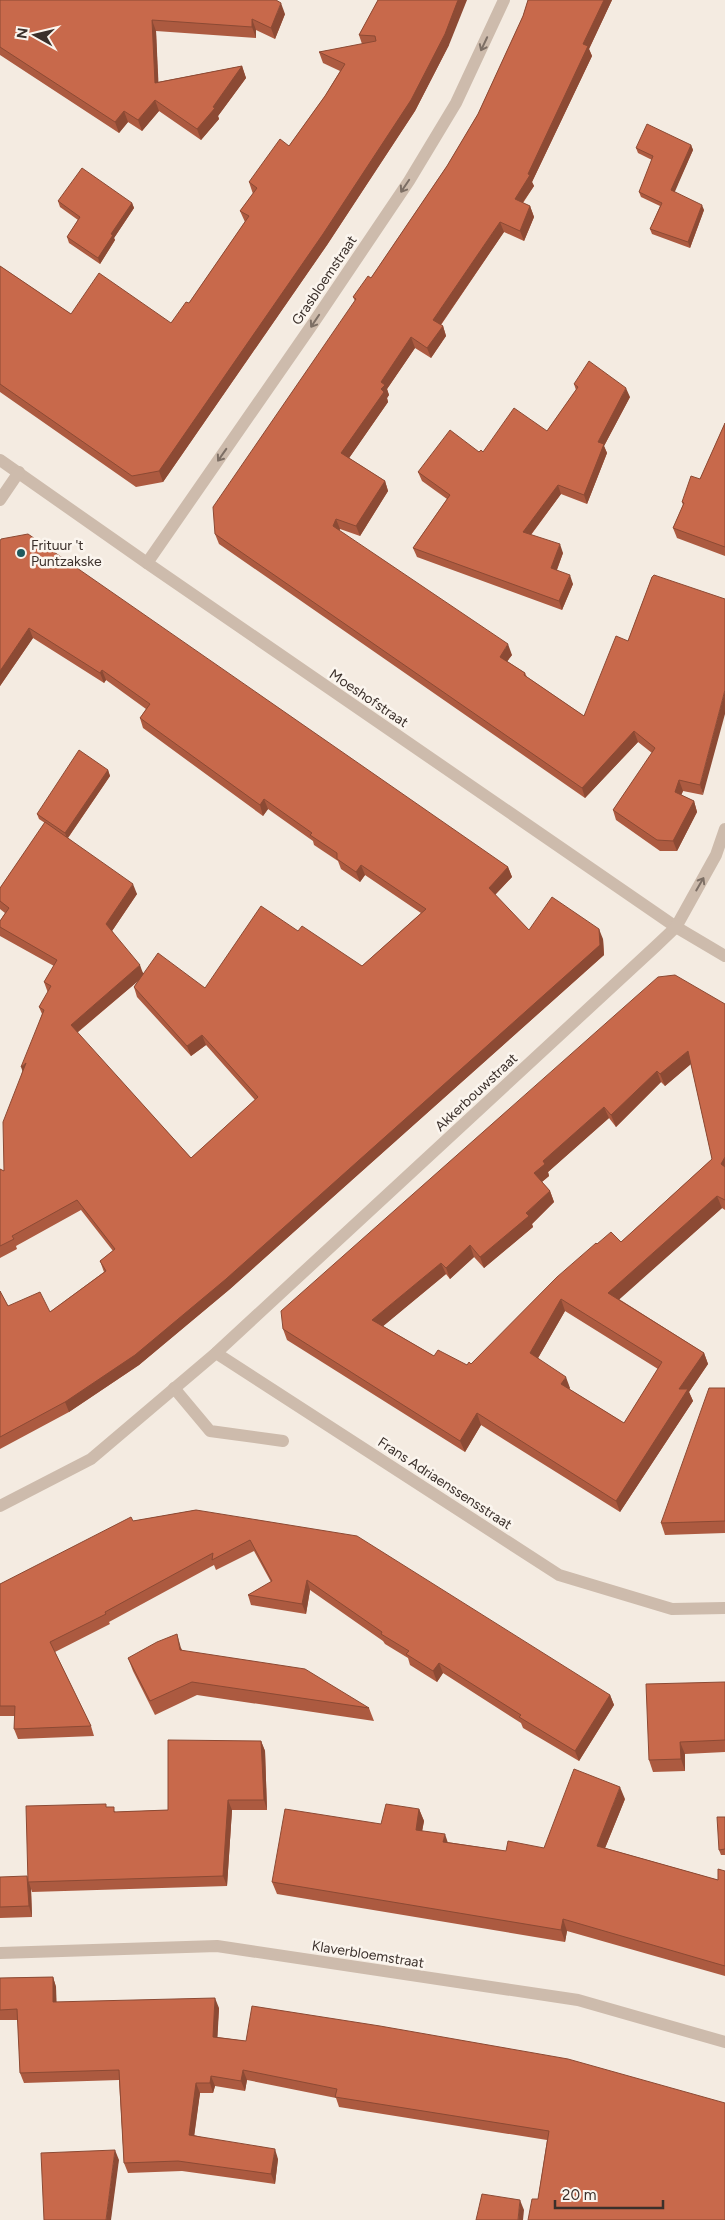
<svg xmlns="http://www.w3.org/2000/svg" width="725" height="2220" viewBox="0 0 725 2220" font-family="Figtree,sans-serif">
<style>
.lines{fill:none;stroke-linecap:round;stroke-linejoin:round}
.minor{stroke:#cdbbac;stroke-width:12}
.wall{fill:#ac5a40;fill-rule:evenodd}
.shaded-wall{fill:#8c4a34}
.building{fill:#c8694b;stroke:#8c4a34;fill-rule:evenodd}
.oneway{stroke:#7d6f65}
.poi-dot{fill:#1f5a5e;stroke:#fbf5ee;stroke-width:2}
.labels{text-anchor:middle;stroke-width:5;stroke-linejoin:round;paint-order:stroke}
.street-label{font-size:14px;fill:#3b302b;stroke:#fbf5ee}
.poi-label{font-size:14px;fill:#3b302b;stroke:#fbf5ee;text-anchor:start}
</style>
<rect width="100%" height="100%" fill="#f4ebe1"/>
<g class="lines">
<g class="minor">
<path d="M0,460L147,563L676,927L725,956"/>
<path d="M0,500L19,472"/>
<path d="M147,563L312,325L409,181L456,103L504,0"/>
<path d="M216,1353L559,1575L672,1609L725,1608"/>
<path d="M174,1388L210,1431L283,1441"/>
<path d="M0,1506L91,1459L216,1353L656,946L676,927L716,855L725,829"/>
<path d="M0,1953L217,1946L578,2000L725,2042"/>
</g>
</g>
<g class="wall">
<path d="M0,0L285,14L275,39L256,30V38L156,31L158,82L242,66L246,78L218,116L219,119L201,140L159,111L142,131L128,122L119,133L0,55Z"/>
<path d="M378,0L449,45L415,111L327,245L163,482L136,487L0,392V266L71,314L171,323L189,303L245,222L240,211L253,194L249,182L289,146L325,96L340,71L323,63L319,52L362,44L359,35Z"/>
<path d="M528,0H612L589,49L592,56L532,182L534,186L523,203L530,206L534,217L524,241L504,232L441,325L443,326L446,336L431,358L415,348L387,389L389,395L387,398L388,402L349,458L385,481L388,491L360,536L340,529L339,531L512,655L507,661L525,673L527,677L584,716L628,641L652,577L703,795L683,791L681,795L694,801L697,812L677,851H660L616,820L613,810L652,753L638,742L585,798L219,544L215,534L355,301L353,297L371,278L447,166L478,114L523,16Z"/>
<path d="M691,145L693,150L674,192L704,210L690,248L652,234L650,229L660,206L641,197L639,192L652,160L638,153L636,148Z"/>
<path d="M58,201L132,203L134,208L114,238L115,240L100,264L69,243L67,237L78,220L60,207Z"/>
<path d="M574,384L630,397L604,446L607,453L587,504L561,494L531,535L563,553L557,570L573,584L562,610L417,557L413,548L447,499L422,481L418,472L479,452H483L547,431L576,390Z"/>
<path d="M725,423V556L677,538L673,528L683,505L682,502L700,479Z"/>
<path d="M0,541L508,867L512,877L495,895L529,930L603,939L604,955L230,1289L139,1365L69,1412L0,1449V1291L8,1306L50,1312L104,1272L100,1261L113,1251L81,1210L16,1246L17,1249L0,1258V1169L4,1171L22,1072L42,1014L39,1007L48,993L44,982L54,966L0,936V921L5,913L0,909V888L45,823L39,819L37,814L108,770L110,776L68,838L137,894L112,931L143,973L205,988L298,931L362,966L421,913L365,875L360,882L341,869L338,861L314,845L313,841L268,809L263,816L143,728L140,718L146,709L106,680L104,683L33,638L0,686ZM138,981L134,987L137,997L191,1056L206,1045L255,1100L191,1158L77,1033Z"/>
<path d="M725,1004V1210L722,1208L619,1299L704,1353L708,1364L689,1392L693,1401L620,1512L481,1425L465,1452L287,1340L283,1329ZM691,1064L712,1159L621,1242L597,1244L471,1364L467,1365L434,1356L383,1326L446,1274L450,1279L474,1257L484,1268L533,1227L532,1224L554,1202L550,1191L542,1182L549,1176L548,1172L609,1118L616,1127L661,1082L665,1086ZM565,1311L658,1369L624,1423L569,1389L570,1388L538,1358Z"/>
<path d="M725,1388V1533L665,1535L661,1523Z"/>
<path d="M196,1510L610,1695L614,1705L579,1761L523,1728L521,1723L443,1673L437,1682L410,1665L408,1658L385,1644L383,1641L310,1590L306,1614L251,1605L248,1595L271,1582L254,1551L216,1570L214,1565L109,1622L110,1624L55,1652L91,1726L94,1736L18,1739L14,1729L15,1716H0V1584L133,1521Z"/>
<path d="M181,1648L182,1650L369,1708L374,1721L197,1695L155,1715L133,1671L128,1658Z"/>
<path d="M725,1682V1752L685,1754V1771L653,1772L649,1760Z"/>
<path d="M261,1741L265,1751L267,1810H232L227,1886L32,1892L31,1889L32,1917L0,1918V1877L28,1879L106,1807L116,1812L168,1810Z"/>
<path d="M625,1799L605,1848L718,1880L725,1871V1976L567,1931L565,1942L277,1894L272,1882L381,1824L419,1809L424,1821L422,1831L447,1842L506,1851L544,1848Z"/>
<path d="M725,1817V1855H721L719,1850Z"/>
<path d="M53,1977L56,1987V2002L219,2008L217,2037L246,2041L568,2059L538,2199L547,2140L339,2107L336,2098L247,2080L245,2091L215,2086L213,2093H200L194,2135L278,2159L275,2184L182,2171L128,2173L124,2163L119,2080L24,2083L20,2073L18,2020H0V1978Z"/>
</g>
<g class="shaded-wall">
<path d="M458,0H467L449,45L415,111L327,245L163,482L159,471Z"/>
<path d="M604,0H612L589,49L592,56L532,182L534,186L518,209L515,199L528,174L583,44Z"/>
<path d="M281,3L285,14L275,39L271,28Z"/>
<path d="M252,19L256,30V38L252,27Z"/>
<path d="M152,20L156,31L159,94L155,83Z"/>
<path d="M242,66L246,78L218,116L219,119L201,140L197,129Z"/>
<path d="M155,100L159,111L142,131L138,120Z"/>
<path d="M124,111L128,122L119,133L115,122Z"/>
<path d="M691,145L693,150L673,196L671,190Z"/>
<path d="M132,203L134,208L114,238L115,240L100,264L98,258L111,234Z"/>
<path d="M702,205L704,210L690,248L688,242Z"/>
<path d="M530,206L534,217L524,241L520,231Z"/>
<path d="M500,222L504,232L437,330L433,320Z"/>
<path d="M443,326L446,336L431,358L427,348Z"/>
<path d="M411,337L415,348L387,389L389,395L387,398L388,402L345,464L341,453L381,389V382Z"/>
<path d="M626,388L630,397L604,446L607,453L587,504L584,495L598,442Z"/>
<path d="M385,481L388,491L360,536L356,526Z"/>
<path d="M558,485L561,494L526,541L523,532Z"/>
<path d="M336,519L340,529L336,537L333,526Z"/>
<path d="M560,544L563,553L554,577L551,568Z"/>
<path d="M570,575L573,584L562,610L559,601Z"/>
<path d="M29,628L33,638L0,686V671Z"/>
<path d="M508,644L512,655L503,667L500,657Z"/>
<path d="M102,670L106,680L104,683L100,673Z"/>
<path d="M725,690V714L703,795L700,785Z"/>
<path d="M634,731L638,742L585,798L582,788Z"/>
<path d="M108,770L110,776L67,839L65,833Z"/>
<path d="M679,780L683,791L678,803L675,792Z"/>
<path d="M264,799L268,809L263,816L260,805Z"/>
<path d="M694,801L697,812L677,851L673,841Z"/>
<path d="M361,865L365,875L360,882L356,872Z"/>
<path d="M508,867L512,877L492,898L489,888Z"/>
<path d="M133,884L137,894L110,934L106,924Z"/>
<path d="M599,929L603,939L604,955L230,1289L139,1365L69,1412L65,1402Z"/>
<path d="M140,965L144,976L74,1035L71,1025Z"/>
<path d="M202,1035L206,1045L191,1056L187,1046Z"/>
<path d="M688,1051L692,1063L665,1086L660,1074Z"/>
<path d="M26,1063L25,1078L21,1067Z"/>
<path d="M657,1071L661,1082L616,1127L611,1115Z"/>
<path d="M604,1107L609,1118L548,1172L549,1176L538,1185L534,1173L543,1161Z"/>
<path d="M725,1157V1176L721,1164Z"/>
<path d="M550,1191L554,1202L532,1224L533,1227L484,1268L480,1257Z"/>
<path d="M717,1196L722,1208L613,1305L608,1293Z"/>
<path d="M470,1245L474,1257L450,1279L446,1268Z"/>
<path d="M441,1263L446,1274L376,1332L372,1320Z"/>
<path d="M561,1299L565,1311L534,1365L530,1353Z"/>
<path d="M704,1353L708,1364L689,1392L693,1401L620,1512L616,1501L679,1389Z"/>
<path d="M566,1377L570,1388L565,1396L561,1384Z"/>
<path d="M477,1413L481,1425L465,1452L460,1441Z"/>
<path d="M307,1580L310,1590L306,1614L302,1604Z"/>
<path d="M177,1634L181,1648L185,1663L180,1650Z"/>
<path d="M439,1663L443,1673L437,1682L433,1671Z"/>
<path d="M610,1695L614,1705L579,1761L575,1751Z"/>
<path d="M261,1741L265,1751L267,1810L264,1800Z"/>
<path d="M680,1742L685,1754V1771L681,1759Z"/>
<path d="M620,1787L625,1799L601,1858L597,1846Z"/>
<path d="M228,1800L232,1810L227,1886L223,1876Z"/>
<path d="M419,1809L424,1821L420,1842L416,1830Z"/>
<path d="M445,1834L449,1846L443,1842Z"/>
<path d="M27,1876L31,1889L32,1917L29,1906Z"/>
<path d="M563,1919L567,1931L565,1942L561,1930Z"/>
<path d="M53,1977L56,1987L57,2012L53,2002Z"/>
<path d="M215,1998L219,2008L217,2047L213,2037Z"/>
<path d="M243,2070L247,2080L245,2091L241,2081Z"/>
<path d="M211,2076L215,2086L213,2093L210,2083Z"/>
<path d="M196,2083L200,2093L193,2145L189,2135Z"/>
<path d="M275,2149L278,2159L275,2184L271,2174Z"/>
<path d="M115,2150L119,2160L111,2220H106Z"/>
<path d="M520,2200L524,2210L523,2220H518Z"/>
</g>
<g class="building">
<path d="M0,0H276L281,3L271,28L252,19V27L152,20L155,83L242,66L213,107L215,108L197,129L155,100L138,120L124,111L115,122L0,47Z"/>
<path d="M378,0H458L445,34L411,100L323,234L159,471L132,476L0,384V266L71,314L99,273L171,323L186,302L189,303L249,216L240,211L257,188L249,182L280,139L289,146L325,96L345,64L319,52L376,41L375,36L359,35Z"/>
<path d="M528,0H604L583,44L588,46L528,174L530,175L515,199L530,206L520,231L500,222L433,320L443,326L427,348L411,337L381,382L385,385L381,389L384,392L341,453L385,481L356,526L336,519L333,526L508,644L500,657L525,673L524,675L584,716L616,636L628,641L652,577L654,575L725,599V690L700,785L679,780L675,792L694,801L673,841L657,840L613,810L655,748L634,731L582,788L215,534L213,507L356,299L353,297L368,276L371,278L447,166L478,114L523,16Z"/>
<path d="M647,124L691,145L671,190L702,205L688,242L650,229L662,203L639,192L653,156L636,148Z"/>
<path d="M82,168L132,203L111,234L113,235L98,258L67,237L80,217L58,201Z"/>
<path d="M589,361L626,388L598,442L604,444L584,495L558,485L523,532L560,544L551,568L570,575L559,601L413,548L450,495L418,472L450,430L479,452L481,450L483,452L514,408L547,431L578,387L574,384Z"/>
<path d="M725,423V547L673,528L684,503L682,502L691,476L700,479Z"/>
<path d="M28,534L508,867L489,888L529,930L552,897L599,929L600,945L226,1279L135,1355L65,1402L0,1437V1291L8,1306L40,1292L50,1312L106,1271L100,1261L115,1249L77,1200L12,1236L14,1239L0,1246V1169L4,1171L3,1122L26,1063L21,1067L44,1010L39,1007L51,986L44,982L57,960L0,927V921L9,908L0,901V888L45,822L133,884L106,924L140,965L71,1025L191,1158L258,1097L202,1035L187,1046L134,987L158,953L205,988L261,906L298,931L302,926L362,966L426,909L361,865L356,872L337,859V853L310,835L312,833L264,799L260,805L140,718L150,704L102,670L100,673L29,628L0,671V541L1,539Z"/>
<path d="M79,750L108,770L65,833L37,814Z"/>
<path d="M675,975L725,1004V1157L721,1164L725,1167V1200L717,1196L608,1293L704,1353L679,1389H688L616,1501L477,1413L460,1441L283,1329L281,1311L658,977ZM688,1051L712,1159L621,1242L611,1232L597,1244L596,1243L557,1277L471,1364L469,1362L467,1365L438,1350L434,1356L372,1320L441,1263L446,1268L470,1245L480,1257L529,1216L526,1213L550,1191L534,1173L545,1164L543,1161L604,1107L611,1115L657,1071L660,1074ZM561,1299L662,1362L624,1423L561,1384L566,1377L530,1353Z"/>
<path d="M709,1388H725V1521L661,1523Z"/>
<path d="M196,1510L357,1536L610,1695L575,1751L519,1717L521,1715L439,1663L433,1671L406,1654L409,1651L381,1634L382,1632L307,1580L302,1604L248,1595L272,1581L250,1540L212,1560L213,1553L105,1612L106,1614L50,1642L91,1726L14,1729L15,1706H0V1584L131,1517L133,1521Z"/>
<path d="M177,1634L180,1650L305,1669L369,1708L192,1682L150,1701L128,1658L157,1642Z"/>
<path d="M725,1682V1740L680,1742L681,1759L649,1760L646,1684Z"/>
<path d="M168,1740L261,1741L264,1800H228L223,1876L28,1882L26,1806L106,1804V1807H114V1812L168,1810Z"/>
<path d="M574,1769L620,1787L597,1846L718,1880V1869L725,1871V1966L563,1919L561,1930L272,1882L285,1809L381,1824L386,1804L419,1809L416,1830L445,1834L443,1842L506,1851L508,1841L544,1848Z"/>
<path d="M717,1817H725V1849L719,1850Z"/>
<path d="M27,1876L29,1906L0,1907V1877Z"/>
<path d="M53,1977V2002L215,1998L213,2037L246,2041L252,2006L380,2026L568,2059L725,2103V2220H528L532,2199H538L549,2131L335,2097L337,2089L243,2070L241,2081L211,2076L210,2083H196L189,2135L275,2149L271,2174L178,2161L124,2163L119,2070L20,2073L17,2009L0,2010V1978Z"/>
<path d="M115,2150L106,2220H44L41,2153Z"/>
<path d="M482,2194L520,2200L518,2220H476Z"/>
</g>
<defs><path id="oneway-shaft" d="M-6 0H5M1.5-3L5.5 0L1.5 3" fill="none" stroke-width="1.6" stroke-linecap="round" stroke-linejoin="round" transform="scale(1.25)"/></defs>
<g class="oneway">
<use href="#oneway-shaft" transform="translate(484 44) rotate(115)"/>
<use href="#oneway-shaft" transform="translate(405 186) rotate(124)"/>
<use href="#oneway-shaft" transform="translate(315 321) rotate(124)"/>
<use href="#oneway-shaft" transform="translate(222 455) rotate(125)"/>
<use href="#oneway-shaft" transform="translate(700 884) rotate(-60)"/>
</g>
<circle class="poi-dot" cx="21" cy="553" r="5"/>
<g class="labels">
<g class="street-label">
<text transform="translate(324 280) rotate(-56)" y="5">Grasbloemstraat</text>
<text transform="translate(369 698) rotate(34)" y="5">Moeshofstraat</text>
<text transform="translate(476 1092) rotate(-43)" y="5">Akkerbouwstraat</text>
<text transform="translate(445 1483) rotate(33)" y="5">Frans Adriaenssensstraat</text>
<text transform="translate(368 1954) rotate(9)" y="5">Klaverbloemstraat</text>
</g>
<g class="poi-label">
<text x="31" y="550">Frituur 't<tspan x="31" dy="16">Puntzakske</tspan></text>
</g>
</g>
<g transform="translate(35 35) rotate(278)" stroke="#fbf5ee" stroke-width="4" paint-order="stroke">
<path d="M0-4L9 19L0 12L-9 19Z" fill="#3b302b"/>
<text y="-8" font-size="14" font-weight="bold" text-anchor="middle" fill="#3b302b">N</text>
</g>
<path d="M555 2200v8h108v-8" fill="none" stroke="#3b302b" stroke-width="2.5"/>
<text x="562" y="2200" font-size="15" fill="#3b302b" stroke="#fbf5ee" stroke-width="4" paint-order="stroke">20 m</text>
</svg>
